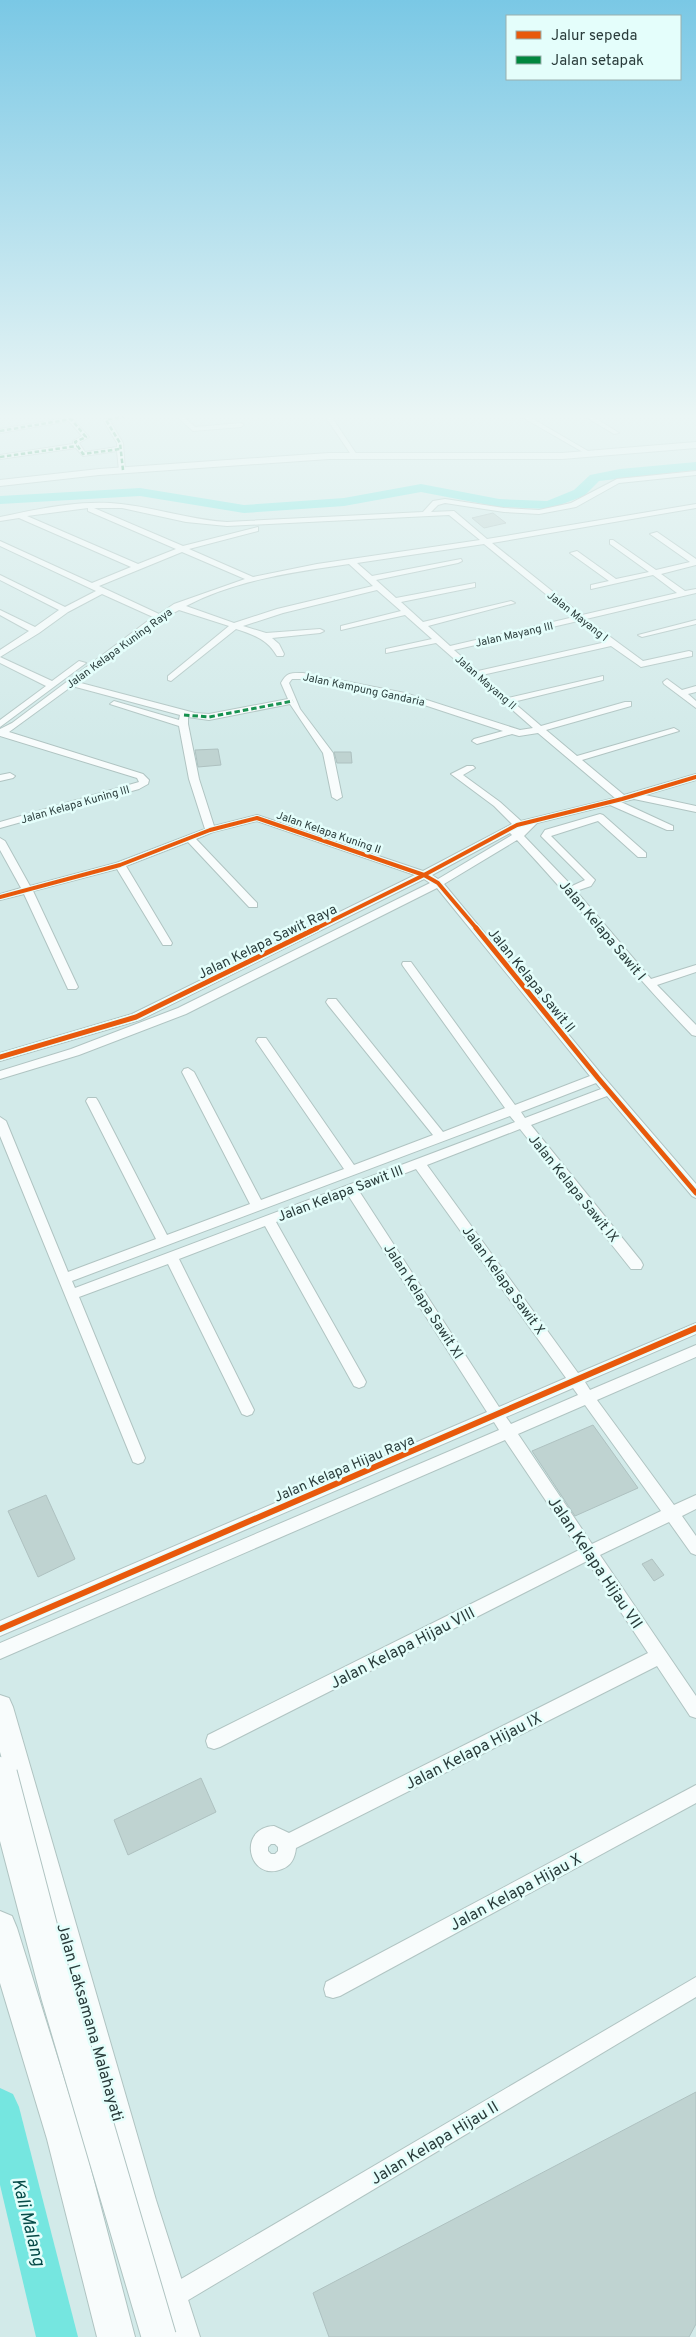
<svg xmlns="http://www.w3.org/2000/svg" width="696" height="2337" viewBox="0 0 696 2337" font-family="Overpass,sans-serif">
<style>
.lines{fill:none;stroke-linecap:round;stroke-linejoin:round}
.river{fill:#75e6e0;fill-rule:evenodd}
.building{fill:#bfd3d1;stroke:#aec1c0}
.street-casing{stroke:#b0c4c2;stroke-width:2}
.primary-casing{stroke:#b0c4c2;stroke-width:2}
.highway-casing{stroke:#b0c4c2;stroke-width:2}
.street{fill:#f8fcfc;fill-rule:evenodd}
.primary{fill:#f8fcfc;fill-rule:evenodd}
.highway{fill:#f8fcfc;fill-rule:evenodd}
.highway-bridge-casing{stroke:#b0c4c2;stroke-width:36;stroke-linecap:butt}
.highway-bridge{stroke:#f8fcfc;stroke-width:34}
.quiet-far1{stroke:#00873e;stroke-width:2.5;stroke-dasharray:4.5 2.5;stroke-linecap:butt}
.quiet{stroke:#00873e;stroke-width:3;stroke-dasharray:5.5 3;stroke-linecap:butt}
.cycleway-far2-casing{stroke:#e4fefb;stroke-width:6}
.cycleway-far1-casing{stroke:#e4fefb;stroke-width:8}
.cycleway-casing{stroke:#e4fefb;stroke-width:9}
.cycleway-far2{stroke:#e8590c;stroke-width:4}
.cycleway-far1{stroke:#e8590c;stroke-width:5}
.cycleway{stroke:#e8590c;stroke-width:6}
.labels{text-anchor:middle;stroke-width:5;stroke-linejoin:round;paint-order:stroke}
.far-street-label{font-size:11px;fill:#2a3c3b;stroke:#e4fefb}
.street-label{font-size:14px;fill:#2a3c3b;stroke:#e4fefb}
.near-street-label{font-size:16px;fill:#2a3c3b;stroke:#e4fefb}
.near-water-label{font-size:18px;font-style:italic;fill:#064b48;stroke:#e4fefb}
</style>
<rect width="100%" height="100%" fill="#d2eae9"/>
<g class="lines">
<g class="river">
<path d="M696,462V470L599,481L584,496L549,509L499,507L421,492L344,506L244,513L140,496L0,504V496L140,488L244,505L344,498L421,484L499,499L547,501L574,490L590,475L620,469Z"/>
<path d="M0,2088L13,2094L19,2107L78,2337H36L0,2185Z"/>
</g>
</g>
<g class="building">
<path d="M493,513L506,523L484,528L472,518Z"/>
<path d="M218,749L221,765L198,767L195,750Z"/>
<path d="M334,752H351L352,763H337Z"/>
<path d="M593,1425L638,1488L575,1516L532,1451Z"/>
<path d="M46,1495L75,1559L38,1577L8,1511Z"/>
<path d="M652,1559L664,1575L654,1581L642,1564Z"/>
<path d="M201,1778L216,1812L128,1855L114,1820Z"/>
<path d="M696,2092V2324L689,2337H329L313,2293Z"/>
</g>
<g class="lines">
<g class="street-casing">
<g id="street">
<path d="M115,416H127L110,421L123,443L125,471L119,470L117,451L83,456L76,448L0,459V455L73,444V441L82,436L69,421L0,433V429L71,417L89,437L79,443L85,452L117,447V443L103,420Z"/>
<path d="M176,416H183L195,427L241,423L244,425L241,427L193,431Z"/>
<path d="M325,416H331L357,455L356,456H352Z"/>
<path d="M520,416H528L593,454L588,455Z"/>
<path d="M584,416H592L619,433L614,434Z"/>
<path d="M696,471V475L619,483L576,507L539,514L504,512L445,503L438,505L431,512L454,511L487,539L696,504V508L492,543L582,615L677,593L653,575L591,589V585L609,581L570,553L577,551L616,579L649,572L610,544V540H613L656,570L690,562L650,534L657,532L696,559V565L661,574L685,591L696,589V593L586,619L643,661L689,651L692,652V656L641,667L611,646L482,675L508,698L603,676V680L513,702L541,726L625,702H631V706L546,730L577,756L674,728L679,731L582,760L624,795L696,774V780L645,795L696,806V812L634,799L621,802L673,826V830H667L610,805L537,823L524,836L572,886L585,880L541,836L545,830L600,814L603,815L646,853V857H638L598,821L551,836L595,880L591,886L576,891L651,979L696,965V972L657,985L696,1025V1036L692,1035C631,972 577,904 517,840L444,884L602,1075L696,1184V1198L692,1196L607,1096L531,1125L641,1261L643,1265L641,1269H631L520,1129L427,1165L578,1373L696,1323V1334L585,1382L590,1390L696,1345V1357L597,1400L674,1505L696,1495V1509L682,1516L696,1536V1555L691,1553L669,1522L600,1555L696,1696V1718L690,1716L657,1666L296,1848C295,1858 291,1866 282,1869C249,1883 236,1828 274,1826L289,1833L648,1653L587,1561L220,1747L214,1749L208,1747L206,1741L208,1735L579,1550L505,1440L0,1659V1643L499,1430L494,1422L0,1636V1621L487,1412L348,1195L276,1222L364,1378L366,1382L364,1386L359,1388L354,1386L265,1226L179,1259L254,1410L252,1414L247,1416L242,1414L168,1264L79,1297L145,1458L143,1462L138,1464L133,1462L0,1136V1117L6,1121L68,1272L156,1239L86,1101L88,1098H96L98,1101L167,1235L250,1204L182,1072L184,1069L188,1068L194,1072L261,1200L344,1169L258,1044L256,1041L258,1038H266L354,1165L433,1135L328,1005L326,1002L328,999H336L443,1132L505,1108L403,966L402,964L403,962H411L515,1105L590,1076L437,888L186,1014L79,1055L0,1079V1071L71,1049L178,1008L430,883L424,879L140,1020L0,1061V1053L132,1014L415,875L257,821L213,832L196,839L257,903V907H249L188,842L126,866L172,943L171,945H163L117,869L33,891L78,987L76,989H68L24,894L0,900V894L21,888L0,850V838L5,841L30,886L116,863L205,829L189,779L179,726L110,704L114,701L179,720L180,715L72,686L9,732L143,774L149,780L148,784L139,789L0,828V822L139,782L137,778L0,736V729L12,723L153,617L102,594L68,612L39,633L0,657V650L29,631L0,615V610L35,627L59,610L0,580V575L65,607L96,591L0,546V541L92,583L131,567L19,518L0,521V517C39,509 82,499 121,504C157,508 191,520 227,522L423,512L433,501L445,499L504,508L539,510L571,503L617,479ZM88,508V511L176,549L138,564L27,516ZM94,508H122L186,522L227,526L449,515L480,540L317,564L253,577L189,549L258,531V527L183,546ZM484,544L574,617L450,646L428,626L515,603L511,601L423,622L401,602L475,587V583L396,598L376,580L458,563L462,561L461,559L372,576L357,563ZM182,552L245,579L174,604L159,614L99,586ZM349,564L373,586L277,609L234,623L186,606C235,580 294,572 349,564ZM377,590L401,611L341,626V630L405,615L432,639L386,649V653L436,643L533,728L520,730L405,693L303,673C291,673 287,672 281,683L288,699L209,714L195,713L77,682L162,619L179,610L229,626L168,676V680L171,681L236,629C254,635 267,639 277,656H283L284,654L279,644L272,638L320,633L324,631L320,629L266,633L243,626L283,613ZM578,621L606,642L478,671L454,650ZM292,679H303L400,697L503,731L474,739L472,741L477,744L512,734L519,736L538,733L615,798L521,821L500,802L463,775L475,768L473,766H467L451,774L494,806L512,824L423,871L257,815L214,826L199,779L188,724V717L209,720L290,704L323,753L332,797L337,800L342,797L333,753L300,709L289,683ZM510,833L512,835L438,879L432,875ZM596,1083L601,1089L525,1118L521,1112ZM510,1116L515,1122L75,1288L72,1281ZM416,1169L566,1378L499,1407L359,1191ZM573,1388L578,1395L511,1424L506,1417ZM585,1405L661,1511L592,1544L518,1434ZM271,1844H275L278,1847V1851L275,1854H271L268,1851V1847Z"/>
<path d="M696,620V624L642,637L638,635Z"/>
<path d="M0,657L52,681L79,661L86,663L0,727V720L46,686L0,663Z"/>
<path d="M667,679L682,690L696,686V692L688,694L696,701V708L664,684L663,682Z"/>
<path d="M10,773L15,776L13,778L0,781V775Z"/>
<path d="M696,1785V1803L340,1996L333,1998L326,1996L324,1989L326,1982Z"/>
<path d="M696,1977V1997L180,2305L172,2308L164,2305L161,2297L164,2289Z"/>
</g>
</g>
<g class="primary-casing">
<g id="primary">
<path d="M696,442V448L562,459H329L99,475L0,486V480L99,469L329,453H562Z"/>
<path d="M0,1695L9,1698L13,1707L156,2200L200,2337H168L126,2200L0,1752Z"/>
</g>
</g>
<g class="highway-casing">
<path id="highway" d="M0,1911L12,1916L17,1928L83,2139L135,2337H97L47,2139L0,1983Z"/>
</g>
<use href="#street" class="street"/>
<use href="#primary" class="primary"/>
<use href="#highway" class="highway"/>
<g class="highway-bridge-casing">
<path id="highway-bridge" d="M0,1774L58,1995L159,2337"/>
</g>
<use href="#highway-bridge" class="highway-bridge"/>
<g class="quiet-far1">
<path d="M0,431L71,419L86,437L75,442L83,454L120,449"/>
<path d="M0,457L77,446"/>
<path d="M123,470L120,443L106,420L124,416"/>
</g>
<path class="quiet" d="M184,715L209,717L293,701"/>
<g class="cycleway-far2-casing">
<g id="cycleway-far2">
<path d="M0,897L120,865L210,830L257,818L424,875L438,883L477,929"/>
<path d="M315,929L424,875L517,825L622,799L696,777"/>
</g>
</g>
<g class="cycleway-far1-casing">
<g id="cycleway-far1">
<path d="M476,928L598,1078L696,1193"/>
<path d="M0,1057L136,1017L317,928"/>
</g>
</g>
<g class="cycleway-casing">
<path id="cycleway" d="M0,1629L696,1328"/>
</g>
<use href="#cycleway-far2" class="cycleway-far2"/>
<use href="#cycleway-far1" class="cycleway-far1"/>
<use href="#cycleway" class="cycleway"/>
</g>
<linearGradient id="sky" x2="0" y2="1"><stop stop-color="#7ac8e5"/><stop offset="0.56" stop-color="#ebf6f5"/><stop offset="1" stop-color="#ebf6f5" stop-opacity="0"/></linearGradient>
<rect width="696" height="743" fill="url(#sky)"/>
<g class="labels">
<g class="far-street-label">
<text transform="translate(578 616) rotate(38)" y="4">Jalan Mayang I</text>
<text transform="translate(514 634) rotate(-13)" y="4">Jalan Mayang III</text>
<text transform="translate(119 648) rotate(-36)" y="4">Jalan Kelapa Kuning Raya</text>
<text transform="translate(486 682) rotate(41)" y="4">Jalan Mayang II</text>
<text transform="translate(364 689) rotate(12)" y="4">Jalan Kampung Gandaria</text>
<text transform="translate(75 804) rotate(-16)" y="4">Jalan Kelapa Kuning III</text>
<text transform="translate(329 832) rotate(19)" y="4">Jalan Kelapa Kuning II</text>
</g>
<g class="street-label">
<text transform="translate(603 930) rotate(50)" y="5">Jalan Kelapa Sawit I</text>
<text transform="translate(267 941) rotate(-26)" y="5">Jalan Kelapa Sawit Raya</text>
<text transform="translate(532 980) rotate(51)" y="5">Jalan Kelapa Sawit II</text>
<text transform="translate(574 1188) rotate(51)" y="5">Jalan Kelapa Sawit IX</text>
<text transform="translate(340 1193) rotate(-21)" y="5">Jalan Kelapa Sawit III</text>
<text transform="translate(504 1280) rotate(54)" y="5">Jalan Kelapa Sawit X</text>
<text transform="translate(424 1301) rotate(57)" y="5">Jalan Kelapa Sawit XI</text>
<text transform="translate(344 1468) rotate(-23)" y="5">Jalan Kelapa Hijau Raya</text>
</g>
<g class="near-street-label">
<text transform="translate(596 1562) rotate(56)" y="6">Jalan Kelapa Hijau VII</text>
<text transform="translate(402 1647) rotate(-27)" y="6">Jalan Kelapa Hijau VIII</text>
<text transform="translate(473 1750) rotate(-27)" y="6">Jalan Kelapa Hijau IX</text>
<text transform="translate(515 1891) rotate(-28)" y="6">Jalan Kelapa Hijau X</text>
<text transform="translate(91 2022) rotate(74)" y="6">Jalan Laksamana Malahayati</text>
<text transform="translate(434 2142) rotate(-31)" y="6">Jalan Kelapa Hijau II</text>
</g>
<g class="near-water-label">
<text transform="translate(29 2222) rotate(76)" y="6">Kali Malang</text>
</g>
</g>
<rect x="506" y="15" width="175" height="65" fill="#e4fefb" stroke="#9ab0ae"/>
<rect x="516" y="31" width="25" height="8" fill="#e8590c" stroke="#9ab0ae"/>
<text x="551" y="40" font-size="15" fill="#2a3c3b">Jalur sepeda</text>
<rect x="516" y="56" width="25" height="8" fill="#00873e" stroke="#9ab0ae"/>
<text x="551" y="65" font-size="15" fill="#2a3c3b">Jalan setapak</text>
</svg>
